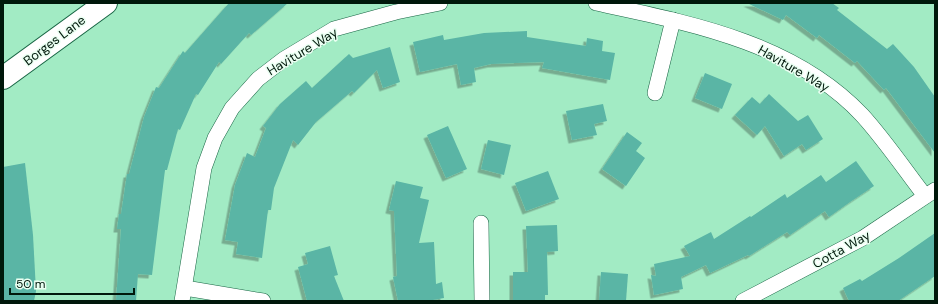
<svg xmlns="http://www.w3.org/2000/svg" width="938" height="304" viewBox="0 0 938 304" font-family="'DM Sans',sans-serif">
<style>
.building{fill:#5ab5a5;filter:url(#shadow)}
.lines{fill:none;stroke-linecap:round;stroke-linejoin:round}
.street-casing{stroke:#186544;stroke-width:16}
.secondary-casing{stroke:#186544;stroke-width:24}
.street{stroke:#fff;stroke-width:15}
.secondary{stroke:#fff;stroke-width:22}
.labels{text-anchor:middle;stroke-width:3;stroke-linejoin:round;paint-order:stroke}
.street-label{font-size:13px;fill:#00180b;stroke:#eafff2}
</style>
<defs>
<filter id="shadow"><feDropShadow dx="-3.5" dy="3.5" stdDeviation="0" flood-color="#0004"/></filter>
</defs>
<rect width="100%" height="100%" fill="#a2ebc4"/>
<g class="building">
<path d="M229,3H288L251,35L249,33L221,64L219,62L198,95L196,94L180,130L178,129L167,170H165L152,275L138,274L136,301H116L121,229H117L119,214H121L127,174H129L144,117L156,87L159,88L183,51L185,53Z"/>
<path d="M747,3H832L839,8L837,10L887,49L893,44L914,67L935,97V153L886,88L884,90L857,61L855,63L819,35L817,38L786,15L783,20Z"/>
<path d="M527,31V37L586,46L587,38L603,41L602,51L615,53L610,80L542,68L544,62L491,64L474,68L476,82L461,85L457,64L420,72L413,42L443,35L444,40L484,33Z"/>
<path d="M390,47L400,82L383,88L377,70L354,93L352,91L316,122L298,145L293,140L274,188L271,210H268L262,258L236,254L238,242L225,240L235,185L247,153L255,157L266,128L263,126L280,104L306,81L312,88L349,54L353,58Z"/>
<path d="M705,73L732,84L722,109L695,98Z"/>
<path d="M769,94L798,121L808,115L823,139L806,150L802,144L784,156L765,126L757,135L735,115L752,97L760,104Z"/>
<path d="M603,104L607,121L594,124L597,135L572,140L566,111Z"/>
<path d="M448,126L467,169L446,178L427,135Z"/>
<path d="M627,132L642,143L636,151L645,158L626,186L602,169Z"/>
<path d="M488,140L511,145L504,175L481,169Z"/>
<path d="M856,161L874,186L850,202L829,217L825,211L790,235L787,232L749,256L748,255L710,273L706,265L681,277L683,289L654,295L651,275L656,276L654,264L690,256L684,246L711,232L714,239L750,216L751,217L785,194L787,198L821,175L826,182Z"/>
<path d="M25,163L33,235L36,291L34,301H3V167Z"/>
<path d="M548,171L559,199L526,211L515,183Z"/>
<path d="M396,181L423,187L420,198L429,200L419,243L434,242L436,284L442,282L444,298L427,301H398L393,277L397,276L394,211L389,210Z"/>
<path d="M557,225L558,251L547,252L548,295H545V301H513V272H528L526,226Z"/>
<path d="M935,233V276L898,301H849L843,288L860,279L862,281L899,258Z"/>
<path d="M330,246L338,275L334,276L344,301H307L298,267L308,264L305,253Z"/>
<path d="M601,272L628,274L626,301H599Z"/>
</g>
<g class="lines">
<g class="street-casing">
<g id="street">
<path d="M596,3C689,23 793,42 862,115C884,139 905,170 925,196"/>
<path d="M655,93L673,20"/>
<path d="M481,223L482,301"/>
<path d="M185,288L263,301"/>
<path d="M182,301L204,168L215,138L232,108L258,79L284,59L334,29L396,12L440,3"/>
<path d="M743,301L863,238L935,190"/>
</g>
</g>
<g class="secondary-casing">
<path id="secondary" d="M3,78L106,3"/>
</g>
<use href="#street" class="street"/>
<use href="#secondary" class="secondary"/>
</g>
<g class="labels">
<g class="street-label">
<text transform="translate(54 40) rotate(-37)" y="5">Borges Lane</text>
<text transform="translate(302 51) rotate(-31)" y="5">Haviture Way</text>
<text transform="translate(794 68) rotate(30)" y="5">Haviture Way</text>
<text transform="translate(841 249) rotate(-29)" y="5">Cotta Way</text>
</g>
</g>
<rect width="938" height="304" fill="none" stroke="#00180b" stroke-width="8"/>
<path d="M10 288v6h124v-6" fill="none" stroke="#00180b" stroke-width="2"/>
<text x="16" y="288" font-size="12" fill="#00180b" stroke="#eafff2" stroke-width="3" paint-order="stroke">50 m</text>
</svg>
